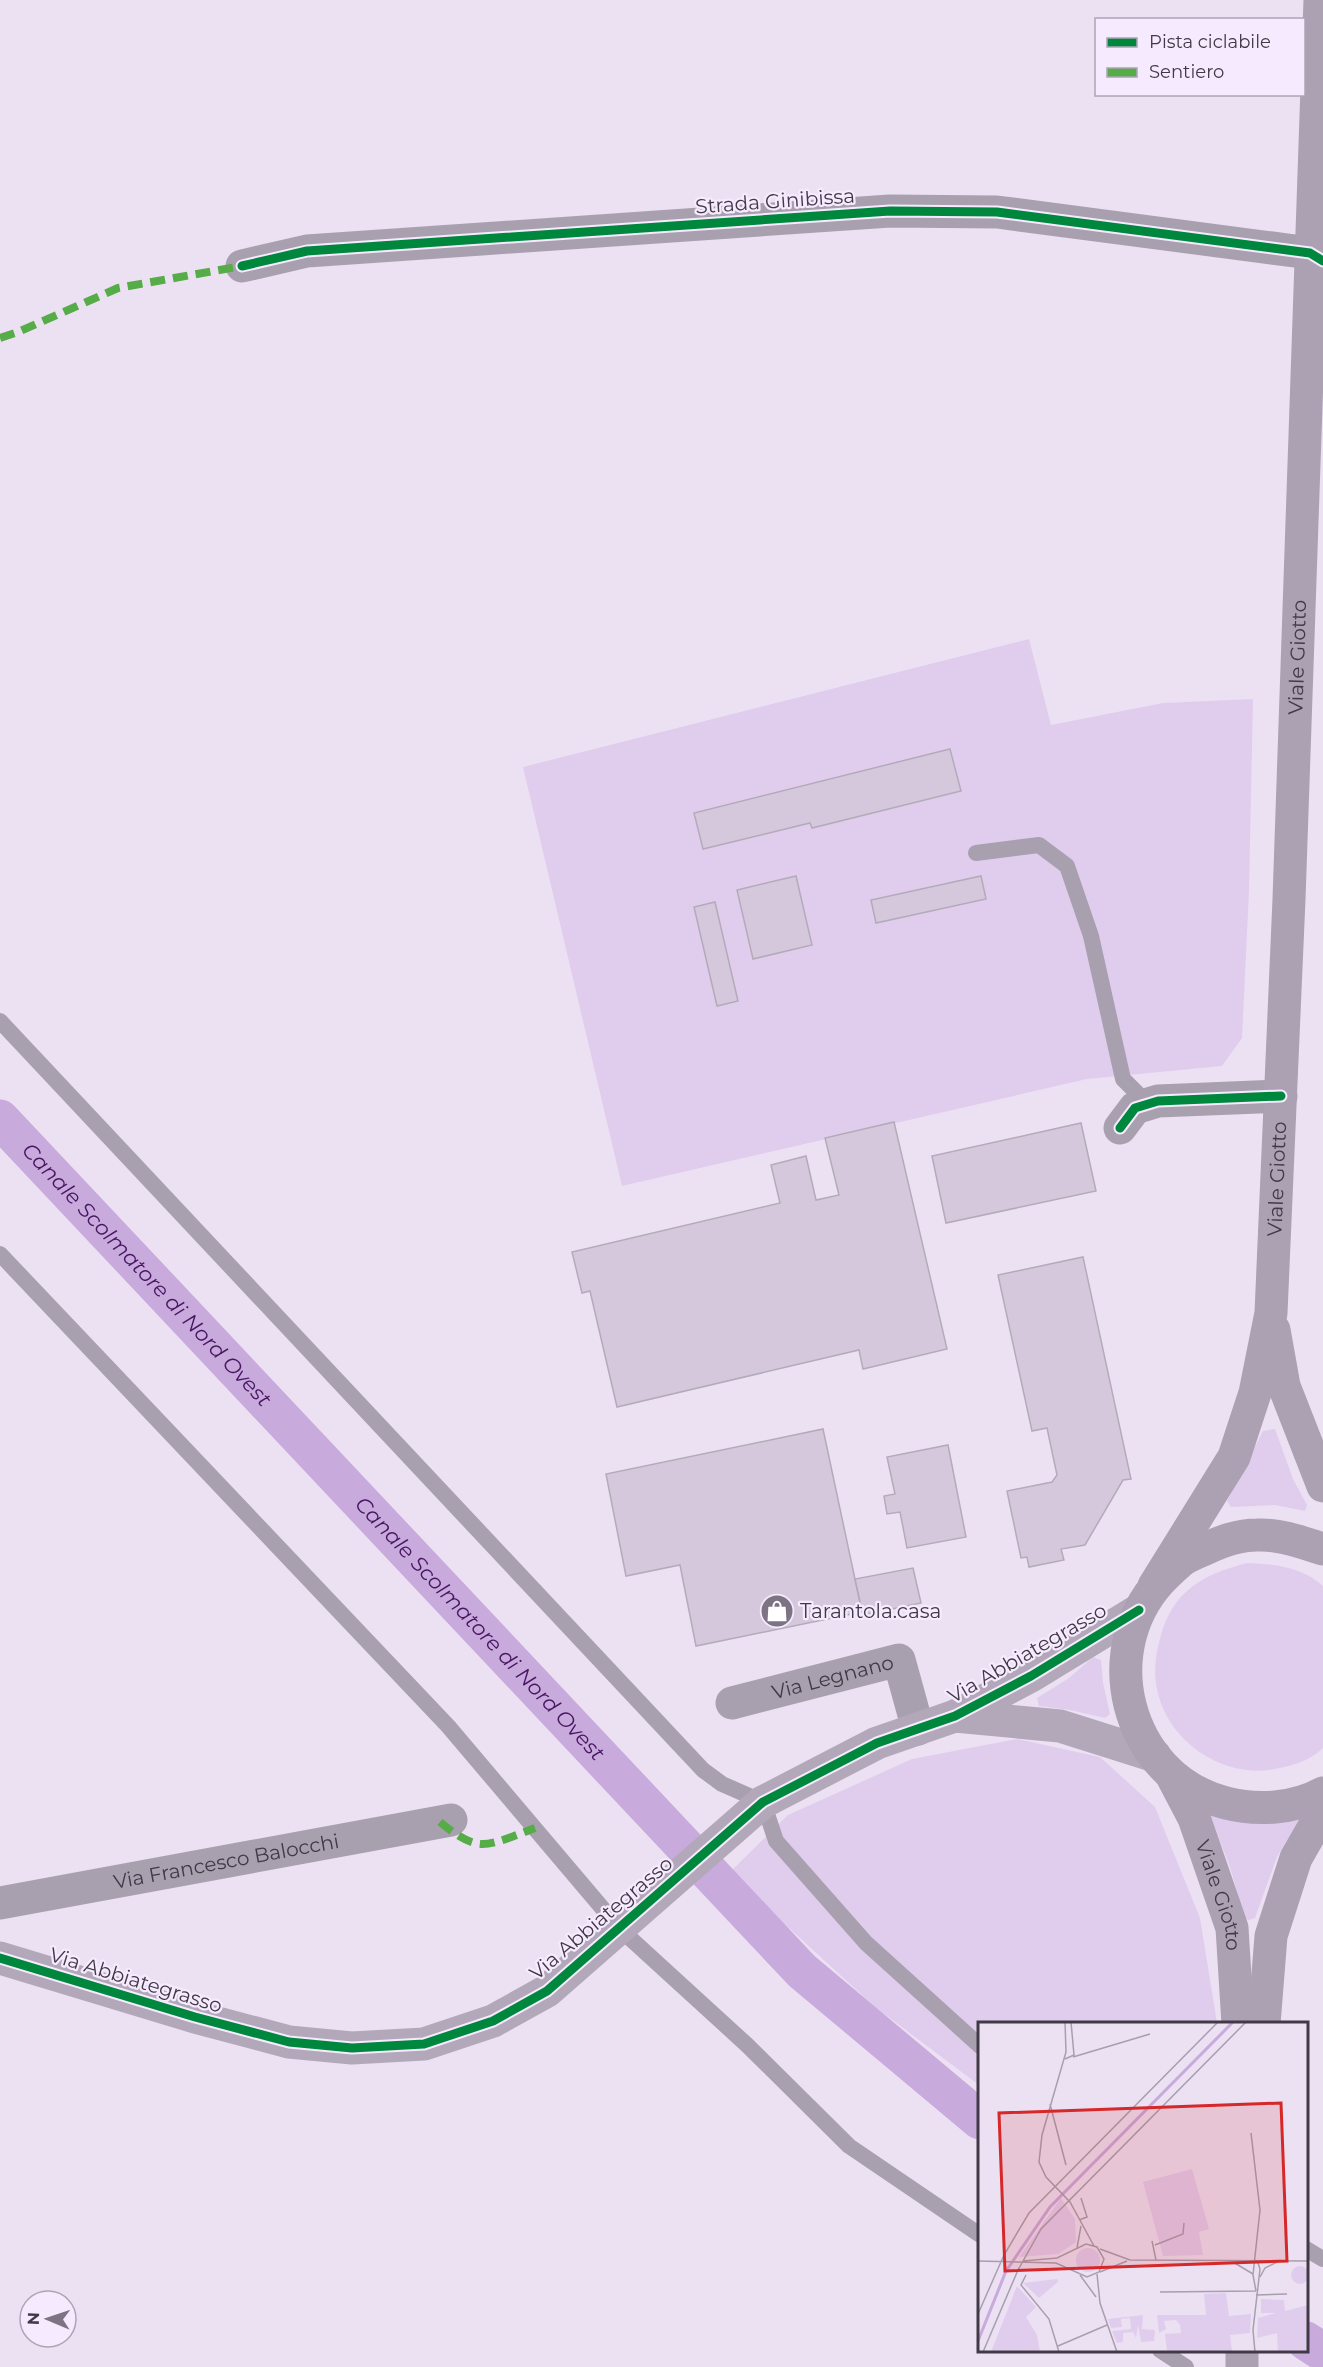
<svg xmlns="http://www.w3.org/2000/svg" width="1323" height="2367" viewBox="0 0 1323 2367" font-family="Montserrat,sans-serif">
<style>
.green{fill:#e0cdee}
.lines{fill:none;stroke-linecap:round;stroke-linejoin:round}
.canal{stroke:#c8aadc;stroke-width:39}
.building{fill:#d5c8dc;stroke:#b3abb9;stroke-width:1.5}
.lane{stroke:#a9a0af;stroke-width:16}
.street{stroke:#a9a0af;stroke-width:33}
.secondary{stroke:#b3a8ba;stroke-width:33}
.primary{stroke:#aca0b3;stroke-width:33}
.quiet{stroke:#56ac47;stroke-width:8;stroke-dasharray:15 8;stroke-linecap:butt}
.cycleway-casing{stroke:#f6ebfe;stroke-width:13}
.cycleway{stroke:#00873e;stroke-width:9}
.labels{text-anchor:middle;stroke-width:4.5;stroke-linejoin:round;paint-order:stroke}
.street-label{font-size:20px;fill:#413a46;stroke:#f6ebfe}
.poi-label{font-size:20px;fill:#413a46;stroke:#f6ebfe;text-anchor:start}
.water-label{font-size:21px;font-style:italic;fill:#481662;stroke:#f6ebfe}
.inset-river{fill:none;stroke:#c8aadc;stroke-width:3}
.inset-road{fill:none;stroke:#a89eae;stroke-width:1.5}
.view{fill:#d62828;fill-opacity:0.15;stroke:#d62828;stroke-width:3}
.inset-edge{fill:none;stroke:#413a46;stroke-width:3}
</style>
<rect width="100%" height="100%" fill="#ece1f3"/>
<g class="green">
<path d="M1029,639L1051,725L1163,703L1253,699L1249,891L1242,1038L1222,1066L1087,1079L622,1186L523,767Z"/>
<path d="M1275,1429L1293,1479L1307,1505L1305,1511L1275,1505L1231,1507L1227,1501L1263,1431Z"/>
<path d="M1247,1563C1275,1564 1302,1567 1323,1586V1748C1309,1762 1288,1767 1269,1770C1219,1776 1167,1740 1157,1689C1153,1670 1156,1652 1161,1635C1165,1620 1174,1602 1186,1592C1204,1575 1225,1569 1247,1563Z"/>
<path d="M1093,1657L1101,1660L1103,1683L1110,1714L1105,1718L1070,1710L1039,1706L1037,1698L1069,1678Z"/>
<path d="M1017,1739L1100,1757L1155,1807L1200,1918L1217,2023L980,2024L979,2085L875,2007L729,1873L788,1815L912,1759Z"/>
<path d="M1212,1811L1297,1815L1299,1820L1277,1857L1255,1918L1249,1920L1243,1918C1236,1882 1226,1849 1207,1817Z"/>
</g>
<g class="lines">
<g class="canal">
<path id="s1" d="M0,1119L802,1971L980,2120"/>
<path d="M1306,2341L1323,2352"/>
</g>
</g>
<g class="building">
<path d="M950,749L961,791L812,828L810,823L703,849L694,813Z"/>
<path d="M796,876L812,945L753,959L737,890Z"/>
<path d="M981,876L986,899L876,923L871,900Z"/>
<path d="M715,902L738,1001L717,1006L694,907Z"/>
<path d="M894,1122L947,1349L863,1369L859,1350L617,1407L590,1291L582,1293L572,1252L780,1203L771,1165L806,1156L816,1200L839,1195L825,1138Z"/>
<path d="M1081,1123L1096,1191L946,1223L932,1156Z"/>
<path d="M1083,1257L1131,1479L1123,1480L1085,1545L1061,1549L1064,1560L1029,1567L1027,1557L1021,1558L1007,1491L1052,1482L1057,1475L1047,1428L1032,1431L998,1275Z"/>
<path d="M823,1429L862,1612L696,1646L680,1565L626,1576L606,1474Z"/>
<path d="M948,1445L966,1537L907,1548L900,1512L887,1514L884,1496L895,1494L887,1457Z"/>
<path d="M913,1568L921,1603L863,1615L855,1579Z"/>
</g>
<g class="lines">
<g class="lane">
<path d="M976,853L1039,845L1067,866L1091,936L1123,1079L1148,1104"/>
<path d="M0,1021L703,1770L722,1784L763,1802L776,1841L866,1943L980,2046"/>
<path d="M0,1254L448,1726L620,1929L747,2045L849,2146L980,2235"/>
<path d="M1306,2249L1323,2259"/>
<path d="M1160,2350L1186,2367"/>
</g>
<g class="street">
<path d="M242,266L307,251L890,211L997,212L1310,253L1323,261"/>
<path d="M1120,1128L1135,1108L1158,1101L1281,1096"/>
<path id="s2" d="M732,1703L899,1660L918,1729"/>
<path id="s3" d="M0,1903L451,1820"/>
</g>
<g class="secondary">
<path d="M955,1716L1060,1726L1155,1756"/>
<path d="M0,1958L195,2017L289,2042L352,2048L424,2044L493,2021L547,1991L763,1802L877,1743L955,1716L1031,1676L1139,1610"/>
</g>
<g class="primary">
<path d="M1274,1330L1284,1386L1323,1486"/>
<path d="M1323,1549C1301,1542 1280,1534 1257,1535C1238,1535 1222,1541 1205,1549C1198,1552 1190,1555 1184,1559C1178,1563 1173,1569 1167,1574C1092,1645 1124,1777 1226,1803C1257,1811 1294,1809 1323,1793"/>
<path id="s4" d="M1154,1586L1234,1457L1255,1393L1271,1313L1289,899L1320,0"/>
<path id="s5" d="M1172,1776L1194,1818L1232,1928L1238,2024"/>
<path d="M1264,2024L1271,1936L1296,1858L1323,1811"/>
<path d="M1242,2367V2350"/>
</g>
<g class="quiet">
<path d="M0,338L18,332L118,288L242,266"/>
<path d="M440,1822C451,1831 466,1843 481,1844C495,1845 521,1833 535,1828"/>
</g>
<g class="cycleway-casing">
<g id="cycleway">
<path d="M242,266L307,251L890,211L997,212L1310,253L1323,261"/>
<path d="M1120,1128L1135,1108L1158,1101L1281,1096"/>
<path d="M0,1958L195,2017L289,2042L352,2048L424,2044L493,2021L547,1991L763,1802L877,1743L955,1716L1031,1676L1139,1610"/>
</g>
</g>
<use href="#cycleway" class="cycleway"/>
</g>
<defs>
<g id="shop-disc" transform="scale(1.725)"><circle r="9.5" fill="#7d7483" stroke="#f6ebfe"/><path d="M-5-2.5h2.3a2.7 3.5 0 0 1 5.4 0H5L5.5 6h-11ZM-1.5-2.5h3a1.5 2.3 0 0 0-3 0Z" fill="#fff"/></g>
</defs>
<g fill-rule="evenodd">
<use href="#shop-disc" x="777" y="1611"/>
</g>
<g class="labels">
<g class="street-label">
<text transform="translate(775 201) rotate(-4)" y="7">Strada Ginibissa</text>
<text dy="7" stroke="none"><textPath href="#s4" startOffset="957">Viale Giotto</textPath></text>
<text dy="7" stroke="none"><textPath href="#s4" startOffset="435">Viale Giotto</textPath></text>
<text transform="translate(1027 1653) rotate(-30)" y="7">Via Abbiategrasso</text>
<text dy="7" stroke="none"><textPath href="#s2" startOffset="104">Via Legnano</textPath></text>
<text dy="7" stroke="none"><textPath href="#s3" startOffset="230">Via Francesco Balocchi</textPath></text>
<text dy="7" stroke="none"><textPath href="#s5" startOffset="129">Viale Giotto</textPath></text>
<text transform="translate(601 1918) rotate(-40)" y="7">Via Abbiategrasso</text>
<text transform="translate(136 1980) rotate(17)" y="7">Via Abbiategrasso</text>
</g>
<g class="poi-label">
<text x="800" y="1618">Tarantola.casa</text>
</g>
<g class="water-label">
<text dy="7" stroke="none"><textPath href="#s1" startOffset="214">Canale Scolmatore di Nord Ovest</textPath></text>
<text dy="7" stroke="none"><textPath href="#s1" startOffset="700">Canale Scolmatore di Nord Ovest</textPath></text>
</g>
</g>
<g transform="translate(978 2022)">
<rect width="330" height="330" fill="#ece1f3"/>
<path d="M214,147L231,207L221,210L225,233L185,234L165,160ZM83,176L97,197L98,220L80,232L41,235ZM98 238a12 12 0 1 1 24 0a12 12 0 1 1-24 0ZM313 253a9 9 0 1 1 18 0a9 9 0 1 1-18 0ZM79,257L80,260L61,276L45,261ZM39,264L58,285L48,295L59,313L62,330H13ZM248,271L251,294L273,292L272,311L252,313L254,330H189L187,312L203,311L202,303L198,298L186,299L188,307L181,311L179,293H228L226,272ZM283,277L306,278L307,289L330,283V330H300L299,311L279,316L280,296L298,291H283ZM165,293L164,307L177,308L176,319L163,320L160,303L158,316L155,310L145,311V320L139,321L134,309L153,307L152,296L143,297L144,305L133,306L130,297Z" fill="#e0cdee"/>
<path class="inset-river" d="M0,319L28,249L72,185L255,0"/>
<path class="inset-road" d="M87,0L88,30L64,113L61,140L68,155L92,180L116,224M95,35L172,12M87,37L96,33L93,0M72,82L88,143M273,111L282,188L275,253L278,269M101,198L109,195L103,176M174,219L178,238M177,223L205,212L206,201M99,226L103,204M122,227L152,238L330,239M0,239L78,241L109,255L121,250L126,237L119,225L108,222L79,236L45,239M255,240L275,252M122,250L149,239M119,252L122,281L139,330M48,253L43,263L71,297L81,330M102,253L118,275M282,255L287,246L299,240M182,270L278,269M278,273L309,272M0,292L26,233L51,191L240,0M80,324L129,303M5,330L40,248L63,207L268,0M277,330L275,308L282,247L279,238"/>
<path class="view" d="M303,81L309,239L27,249L21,91Z"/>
<rect width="330" height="330" class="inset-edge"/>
</g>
<rect x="1095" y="18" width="210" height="78" fill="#f6ebfe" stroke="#aea4b4" stroke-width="1.5"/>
<rect x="1107" y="38" width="30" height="9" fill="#00873e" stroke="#aea4b4" stroke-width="1.5"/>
<text x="1149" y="48" font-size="18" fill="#413a46">Pista ciclabile</text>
<rect x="1107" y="68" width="30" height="9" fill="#56ac47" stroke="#aea4b4" stroke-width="1.5"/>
<text x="1149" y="78" font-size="18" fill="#413a46">Sentiero</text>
<g transform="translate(48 2319) rotate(272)"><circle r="28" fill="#f6ebfe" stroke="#aea4b4" stroke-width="1.5"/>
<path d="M0-4.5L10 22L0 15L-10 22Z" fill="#7d7483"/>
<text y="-9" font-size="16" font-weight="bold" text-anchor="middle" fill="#413a46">N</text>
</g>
</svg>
